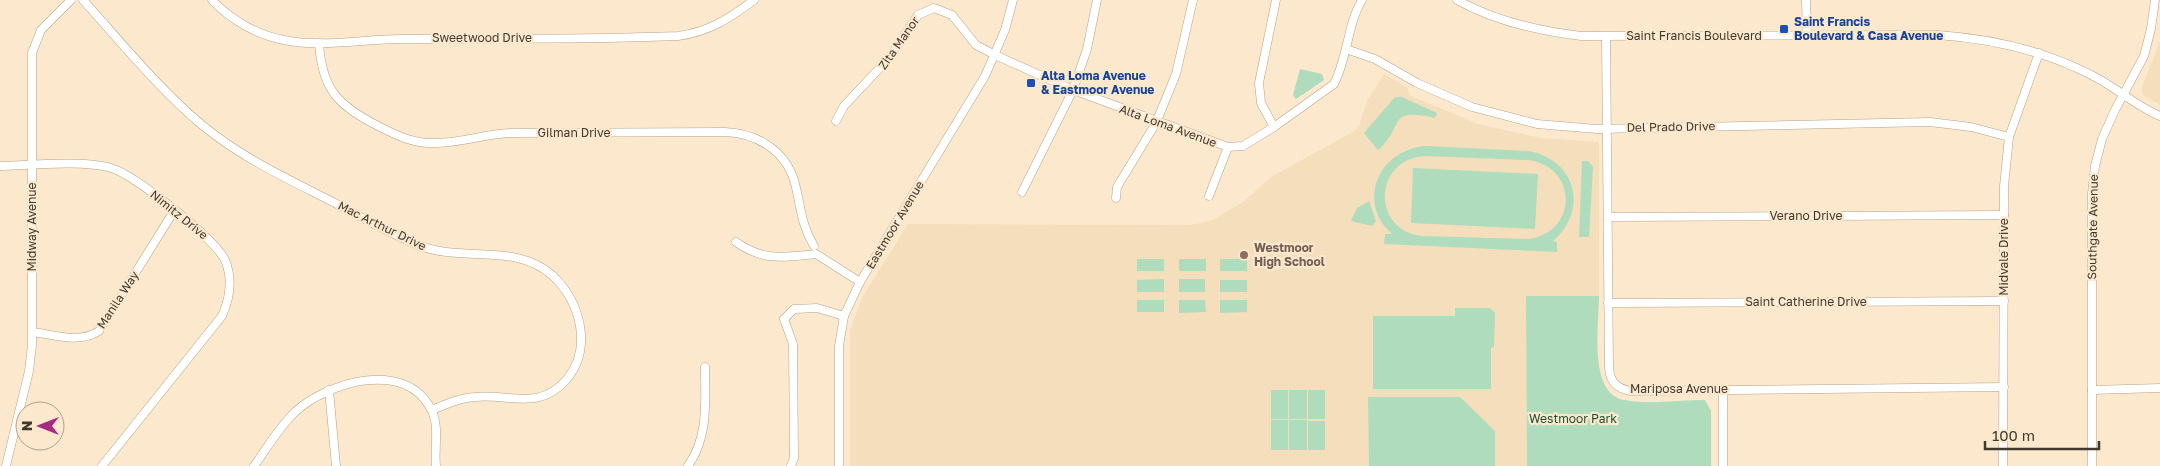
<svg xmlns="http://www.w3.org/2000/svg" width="2160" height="466" viewBox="0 0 2160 466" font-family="'Golos Text',sans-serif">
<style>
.built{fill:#f4debc}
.green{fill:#aedcbd;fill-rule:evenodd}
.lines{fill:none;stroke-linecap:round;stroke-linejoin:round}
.minor-casing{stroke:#b5a389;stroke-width:9}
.minor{stroke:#fff;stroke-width:8}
.transit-dot{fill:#1a4fb4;stroke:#fbe8cd;stroke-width:2}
.education-dot{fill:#8d6e63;stroke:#fbe8cd;stroke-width:2}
.labels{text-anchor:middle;stroke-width:4.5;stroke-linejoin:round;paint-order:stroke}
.transit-label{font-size:12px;font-weight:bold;fill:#164399;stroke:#fbe8cd;text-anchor:start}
.street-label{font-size:12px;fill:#413a2f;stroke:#fbe8cd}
.education-label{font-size:12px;font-weight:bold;fill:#785e54;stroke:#fbe8cd;text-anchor:start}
.park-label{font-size:12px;fill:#1b5133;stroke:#fbe8cd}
</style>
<rect width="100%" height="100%" fill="#fbe8cd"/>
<g class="built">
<path d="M2160,41V105L2144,96L2141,90Z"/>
<path d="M1384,74L1408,88L1409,95L1478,124L1541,138L1599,142V296H1526L1527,466H850V331L862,298L908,224L1191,225L1211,221L1243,202L1271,177L1353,132L1359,126L1368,99Z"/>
</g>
<g class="green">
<path d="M1300,69L1322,74L1324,80L1296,99L1293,95Z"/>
<path d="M1395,97H1402L1437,113L1435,118C1385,107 1406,126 1378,150L1364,133Z"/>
<path d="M1426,146L1528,151C1576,159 1589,210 1553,241L1557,242V252L1384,244L1385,234H1392C1355,201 1380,149 1426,146ZM1426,156L1528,160C1577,166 1579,230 1530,239L1421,236C1370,229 1374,158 1426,156Z"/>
<path d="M1582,161H1588L1593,167L1589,237H1579Z"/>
<path d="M1413,168L1538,174L1535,229L1411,223Z"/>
<path d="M1369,201L1376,221L1372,226L1351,221L1357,208Z"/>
<rect x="1137" y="259" width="27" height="12"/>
<rect x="1179" y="259" width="27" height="12"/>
<rect x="1220" y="259" width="27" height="12"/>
<path d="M1164,279V292H1137V280Z"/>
<rect x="1179" y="279" width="26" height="13"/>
<rect x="1220" y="280" width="27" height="12"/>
<path d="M1526,296H1599C1599,324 1588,393 1624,400C1649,405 1679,400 1705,400L1711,411V466H1527Z"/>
<rect x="1137" y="300" width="27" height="12"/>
<path d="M1179,300H1205L1206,312L1179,313Z"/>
<path d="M1220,300H1247V312L1220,313Z"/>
<path d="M1455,308H1490L1495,313L1494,347L1491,348V389H1373V316H1455Z"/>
<rect x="1271" y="390" width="17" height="29"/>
<rect x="1289" y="390" width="18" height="29"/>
<rect x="1308" y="390" width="17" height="29"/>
<path d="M1368,397H1460L1495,431V466H1369Z"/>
<rect x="1271" y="420" width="17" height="30"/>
<rect x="1289" y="420" width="18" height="30"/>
<rect x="1308" y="421" width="17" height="29"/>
</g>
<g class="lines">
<g class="minor-casing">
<g id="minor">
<path d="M83,0C121,42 158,88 202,125C242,158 288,179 333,202C361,217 389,233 418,245C461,263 514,242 552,275C580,301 593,347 567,379C539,412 509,393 475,397C460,398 446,404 432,410"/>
<path d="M212,0C231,20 257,35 284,40C322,48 363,39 401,39C493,38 586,40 678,36C709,32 730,18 754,0"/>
<path d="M1457,0C1495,21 1538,31 1581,36L1938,35C1995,39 2047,51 2097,78C2119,90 2138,107 2160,116"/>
<path d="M1806,0L1807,36"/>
<path d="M1606,37L1609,368C1610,382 1617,389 1631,391L2004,387"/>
<path d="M319,43C322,91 339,106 380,127C396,135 412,143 431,143C457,144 484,134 511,133L725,132C755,133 784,149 794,180C801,204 800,223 814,246"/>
<path d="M1346,49L1375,59L1417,83L1472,107L1537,124L1597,129L1930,122L1971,127L2009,137"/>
<path d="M836,121L844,106L890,57L918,15L934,8L952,15L976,45L995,55L1073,90L1228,147L1243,146L1274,127L1334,84C1348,57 1347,25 1362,0"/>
<path d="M1274,127L1261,103L1259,83L1276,0"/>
<path d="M0,166C29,165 85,160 111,168C134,174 215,239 225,260C233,279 230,298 222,316L102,466"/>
<path d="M1022,192L1073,90L1087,49L1097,0"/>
<path d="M1209,196L1228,147"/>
<path d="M1116,198L1117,187L1156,123L1176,74L1193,0"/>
<path d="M1608,217L2004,215"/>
<path d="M736,242C764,262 785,257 816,254L860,282"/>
<path d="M1608,303L2004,301"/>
<path d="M33,332C55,335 79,344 99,331L174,211"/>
<path d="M1723,389V466"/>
<path d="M329,390L336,466"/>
<path d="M2092,390L2160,388"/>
<path d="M6,466L29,371L32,345V53L41,30L71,0"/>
<path d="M254,466C267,448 279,427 296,411C329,382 405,359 431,409C440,426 434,448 436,466"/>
<path d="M688,466C709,436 705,402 705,367"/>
<path d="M791,466L794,458L793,344L784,319L794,309L817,308L844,316"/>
<path d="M839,466V346L844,316L860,282L985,76L1005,30L1013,0"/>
<path d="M2003,466L2004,186L2009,137L2039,53"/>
<path d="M2092,466V194L2095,166L2102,139L2115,110L2144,56L2151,29L2155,0"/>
</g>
</g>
<use href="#minor" class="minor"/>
</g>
<g class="transit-dot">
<rect x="1779" y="24" width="10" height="10" rx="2.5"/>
<rect x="1026" y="78" width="10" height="10" rx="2.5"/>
</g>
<circle class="education-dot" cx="1244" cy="255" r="5"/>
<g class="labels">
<g class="transit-label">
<text x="1794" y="26">Saint Francis<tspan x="1794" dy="14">Boulevard &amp; Casa Avenue</tspan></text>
<text x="1041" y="80">Alta Loma Avenue<tspan x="1041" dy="14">&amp; Eastmoor Avenue</tspan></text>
</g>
<g class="street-label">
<text x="1694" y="40">Saint Francis Boulevard</text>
<text x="482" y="42">Sweetwood Drive</text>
<text transform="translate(899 43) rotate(-55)" y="4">Zita Manor</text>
<text transform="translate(1168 126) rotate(20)" y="4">Alta Loma Avenue</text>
<text transform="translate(1671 127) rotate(-1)" y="4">Del Prado Drive</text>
<text x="574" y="137">Gilman Drive</text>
<text transform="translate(179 215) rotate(39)" y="4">Nimitz Drive</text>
<text x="1806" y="220">Verano Drive</text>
<text transform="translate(895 225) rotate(-59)" y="4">Eastmoor Avenue</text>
<text transform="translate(382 226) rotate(26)" y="4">Mac Arthur Drive</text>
<text transform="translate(32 227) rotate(-90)" y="4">Midway Avenue</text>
<text transform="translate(2093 227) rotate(-89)" y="4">Southgate Avenue</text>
<text transform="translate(2004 257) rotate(-90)" y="4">Midvale Drive</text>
<text transform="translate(118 300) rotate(-57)" y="4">Manila Way</text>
<text x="1806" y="306">Saint Catherine Drive</text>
<text x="1679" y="393">Mariposa Avenue</text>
</g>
<g class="education-label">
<text x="1254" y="252">Westmoor<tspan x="1254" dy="14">High School</tspan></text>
</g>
<g class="park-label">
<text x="1573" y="423">Westmoor Park</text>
</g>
</g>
<g transform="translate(40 426) rotate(270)"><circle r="24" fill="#fbe8cd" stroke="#b1a28e"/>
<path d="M0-4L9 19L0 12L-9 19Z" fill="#a52c82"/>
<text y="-8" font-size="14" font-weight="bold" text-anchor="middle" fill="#413a2f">N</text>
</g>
<path d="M1985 441v8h114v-8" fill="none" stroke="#413a2f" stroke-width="2.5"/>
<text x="1992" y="441" font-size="15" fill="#413a2f" stroke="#fbe8cd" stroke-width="4" paint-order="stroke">100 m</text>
</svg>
